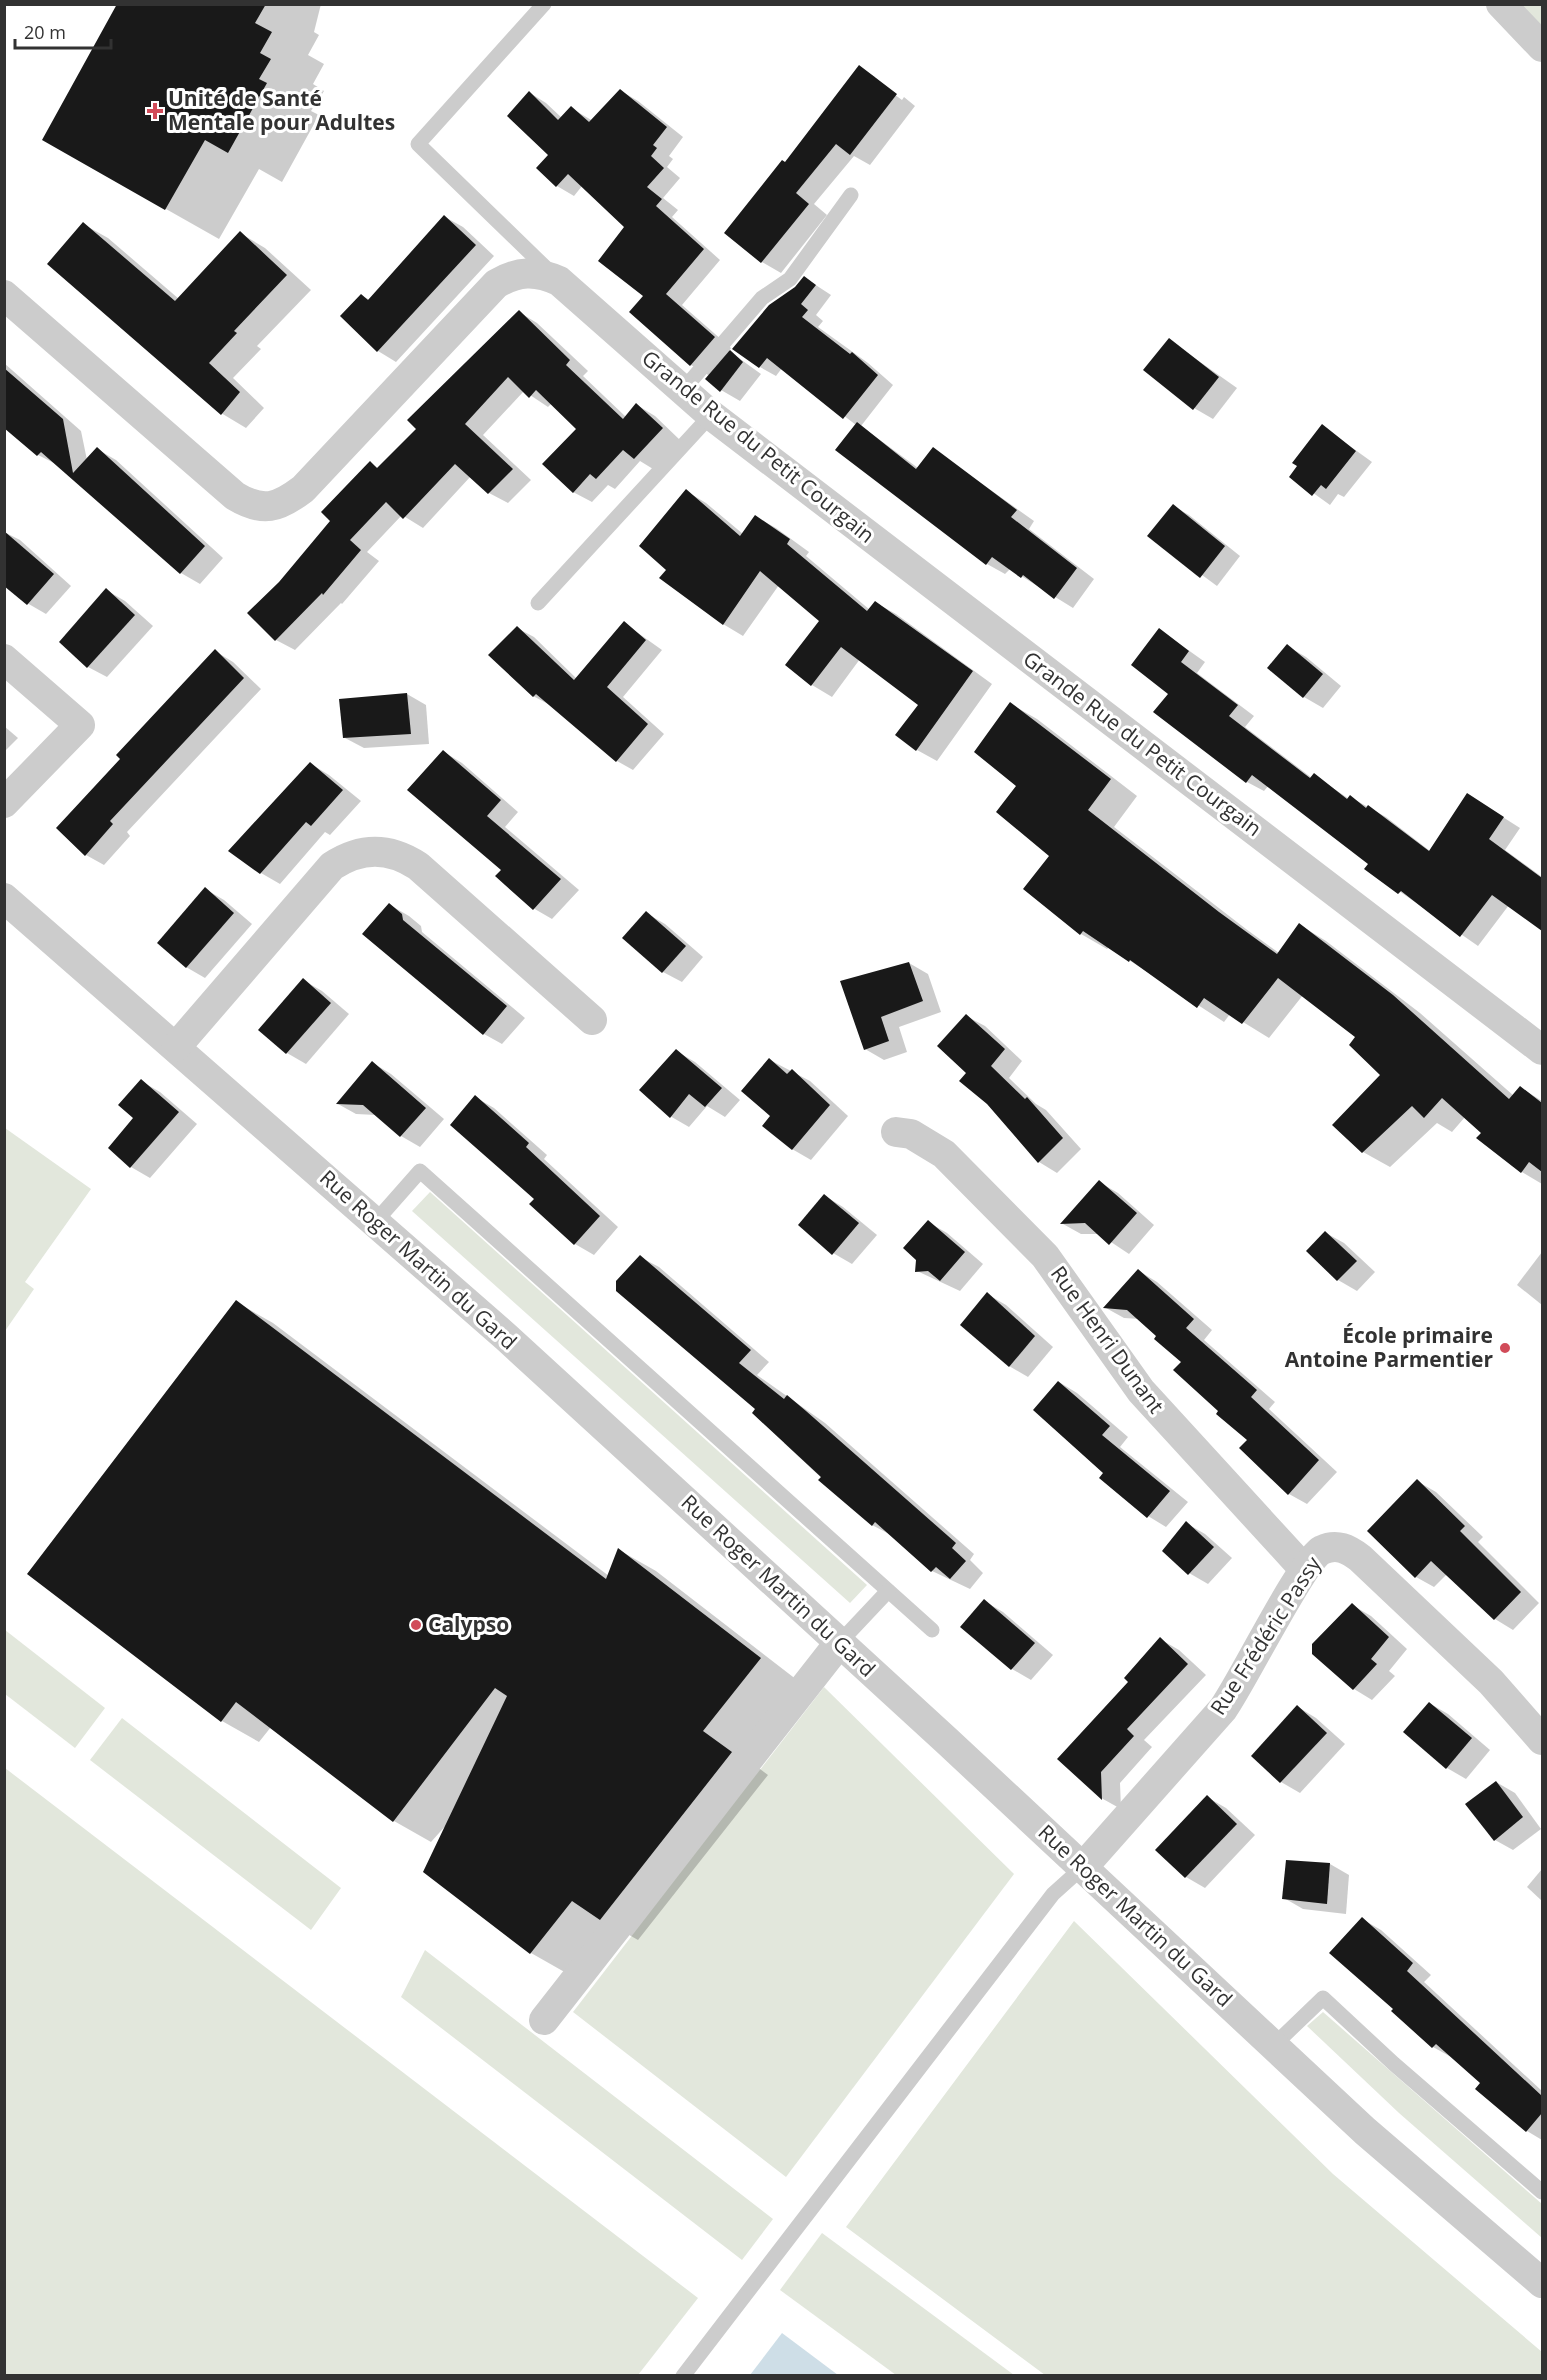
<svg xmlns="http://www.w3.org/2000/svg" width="1547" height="2380" viewBox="0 0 1547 2380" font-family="'Open Sans',sans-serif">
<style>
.green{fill:#e2e7dc}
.water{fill:#cedee7}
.shadow{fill:#0003}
.building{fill:#191919}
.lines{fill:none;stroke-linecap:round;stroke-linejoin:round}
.lane{stroke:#ccc;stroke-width:15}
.street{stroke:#ccc;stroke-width:30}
.poi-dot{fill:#d14b59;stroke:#fff;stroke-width:2}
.labels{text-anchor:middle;stroke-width:6;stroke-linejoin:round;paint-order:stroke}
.poi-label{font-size:21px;font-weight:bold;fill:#323232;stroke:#fff;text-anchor:start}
.street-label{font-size:21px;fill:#323232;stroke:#fff}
</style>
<rect width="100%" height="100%" fill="#fff"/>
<g class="green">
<path d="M1508,5H1542V42Z"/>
<path d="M5,1128L91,1189L25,1282L34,1289L5,1331Z"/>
<path d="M430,1192L867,1585L850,1603L412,1211Z"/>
<path d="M5,1630L105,1708L75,1748L5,1694Z"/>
<path d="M824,1687L1014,1874L786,2177L573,2012Z"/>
<path d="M122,1718L341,1888L311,1930L90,1760Z"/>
<path d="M5,1768L698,2298L638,2375H5Z"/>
<path d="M1074,1921L1333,2174L1542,2352V2375H1045L846,2227Z"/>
<path d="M425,1950L773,2219L742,2260L401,1997Z"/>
<path d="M1323,2012L1542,2204V2238L1399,2113L1307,2026Z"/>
<path d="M822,2233L1014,2375H896L780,2290Z"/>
</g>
<path class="water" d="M782,2333L838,2375H750Z"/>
<g class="shadow">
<path d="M113,4H321L314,32L319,35L308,55L324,64L313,84L324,91L311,111L319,115L282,182L259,169L219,239L97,170L117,7Z"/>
<path d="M859,67L875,77V80L902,100L904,97L915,106L870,165L854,156L814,204L827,215L781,273L762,262L726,233L785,164Z"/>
<path d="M621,91L638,101L683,137L669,156L673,159L667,167L680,178L663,198L678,210L672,217L720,260L682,305L731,348L729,351L761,374L740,401L721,390L710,376L691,365L631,312L645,296L626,227L582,186L574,196L557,186L538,168L550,154L530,93L546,103L562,118L571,108L593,121Z"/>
<path d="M445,217L463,227L494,256L396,362L378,351L362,296L370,300Z"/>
<path d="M83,224L108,238L179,299L240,233L265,248L311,290L257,346L261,349L233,378L264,408L246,428L221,413Z"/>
<path d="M805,278L831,295L816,315L823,321L818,327L868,363L893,385L861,426L918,468L933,449L1034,521L1029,529L1094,579L1073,608L1010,569L1005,574L987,564L856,425L782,368L776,376L760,367L797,288Z"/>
<path d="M519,312L537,323L588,371L583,376L626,417L637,405L655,416L680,440L653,469L640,461L615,489L608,485L592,502L573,492L579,429L552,403L548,407L524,391L483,435L531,480L508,503L489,493L471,476L423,528L402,515L367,552L379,561L342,604L341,603L295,650L276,640L249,613L280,583L332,521L370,463L379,469L419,429Z"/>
<path d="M1169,340L1237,388L1213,419L1194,408L1145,370Z"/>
<path d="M4,363L81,431L87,460L97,449L116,460L223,558L200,584L181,573L58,465L38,455L4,426Z"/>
<path d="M1322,426L1372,462L1344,497L1338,494L1330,505L1291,477Z"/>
<path d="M686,491L706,503L743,534L756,517L776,528L809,552L806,556L870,610L876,603L896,614L992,684L937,761L917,750L920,704L860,659L832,697L812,685L821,620L779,585L743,636L723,624L668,570Z"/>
<path d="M1173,506L1189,515L1240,556L1217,586L1149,536Z"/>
<path d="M4,532L20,540L71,586L46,614L27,603Z"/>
<path d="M106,590L125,601L153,626L107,677L88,667L61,642Z"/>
<path d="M624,623L662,650L623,697L664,734L633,770L617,761L550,705L533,696L517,628L534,637L577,679Z"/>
<path d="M1160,630L1205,662L1197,673L1254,716L1245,727L1312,778L1314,775L1349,799L1350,797L1386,817L1430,851L1468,795L1520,828L1505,850L1542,877V929L1509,905L1478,946L1366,868L1370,864L1269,785L1264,791L1247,782L1171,694Z"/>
<path d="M1287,646L1306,657L1341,686L1323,708L1304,697L1269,668Z"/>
<path d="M215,651L233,662L261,689L127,832L130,836L104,865L86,855L122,758Z"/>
<path d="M407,694L426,705L429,744L364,748L345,738Z"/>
<path d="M1011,704L1037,719L1137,796L1114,827L1246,929L1279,953L1300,925L1326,941L1420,1013L1514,1096L1521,1088L1542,1101V1184L1522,1172L1465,1117L1452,1132L1437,1123L1390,1167L1363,1152L1382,1075L1357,1037L1303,995L1269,1038L1230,1014L1224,1022L1109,947L1107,949L1081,934L1051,856L1018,786Z"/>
<path d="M4,726L18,738L4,752Z"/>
<path d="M444,752L462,763L518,812L505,827L579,890L552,919L533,908L503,870Z"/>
<path d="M311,764L329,775L361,801L330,835L325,832L280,884L261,873Z"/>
<path d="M205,889L224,900L252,924L205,978L186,967Z"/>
<path d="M390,905L409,916L421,926L422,932L525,1018L502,1044L484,1034Z"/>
<path d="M646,913L665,924L703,957L682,982L663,972Z"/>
<path d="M909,963L928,974L941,1012L899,1027L907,1052L884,1060L865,1049L841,982Z"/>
<path d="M303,980L322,991L349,1014L306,1064L287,1053Z"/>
<path d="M966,1016L985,1026L1022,1061L1009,1078L1036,1104L1046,1110L1081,1149L1057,1173L1039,1162L968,1073Z"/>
<path d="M676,1051L695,1062L740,1100L725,1117L707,1106L689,1127L670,1116Z"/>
<path d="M770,1060L810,1081L848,1116L811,1160L792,1149L772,1116Z"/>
<path d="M373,1063L391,1074L444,1119L420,1147L401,1136L376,1115L356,1114L338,1104Z"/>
<path d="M141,1081L160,1092L197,1124L150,1178L131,1167L110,1148L136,1118Z"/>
<path d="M475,1097L494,1108L547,1155L544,1159L618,1227L594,1255L575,1244L531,1204L536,1198Z"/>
<path d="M1099,1182L1118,1193L1154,1225L1129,1254L1099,1234H1081L1063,1224Z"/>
<path d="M825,1196L843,1207L877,1235L852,1264L833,1253Z"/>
<path d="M928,1222L947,1233L983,1264L960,1291L917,1271Z"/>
<path d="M1326,1233L1344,1243L1375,1272L1357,1291L1338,1280Z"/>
<path d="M1542,1252V1305L1517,1285Z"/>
<path d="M640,1257L659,1267L769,1362L757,1375L825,1423L974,1554L970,1560L983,1573L970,1589L932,1571L891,1535L872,1525L784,1443L786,1441L757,1409Z"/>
<path d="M1139,1271L1157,1282L1212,1330L1204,1340L1275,1402L1269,1409L1337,1472L1307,1504L1289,1494L1249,1440L1220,1411L1183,1362L1158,1336L1140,1319L1124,1318L1106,1308Z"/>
<path d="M987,1294L1006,1305L1053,1347L1028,1377L1009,1366Z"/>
<path d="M236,1302L273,1323L609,1576L619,1550L656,1571L797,1680L739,1753L768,1775L638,1940L608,1923L568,1974L531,1953L424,1871L448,1823L431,1842L394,1821L271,1727L259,1742L222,1721L30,1574Z"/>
<path d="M1059,1382L1077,1393L1128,1437L1120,1447L1188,1502L1166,1527L1148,1516L1105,1473Z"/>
<path d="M1417,1481L1436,1492L1483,1537L1478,1542L1539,1603L1513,1630L1495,1619L1447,1574L1434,1587L1416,1577Z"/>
<path d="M1186,1523L1205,1534L1232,1558L1208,1584L1189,1573Z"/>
<path d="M984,1601L1003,1612L1053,1655L1031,1680L1012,1669L962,1627Z"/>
<path d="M1352,1605L1371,1616L1407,1649L1389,1671L1395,1676L1372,1700L1354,1689Z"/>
<path d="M1160,1639L1179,1650L1206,1675L1144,1740L1152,1747L1120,1783L1121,1809L1103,1799L1059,1759L1130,1682Z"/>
<path d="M1429,1703L1448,1714L1490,1750L1466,1779L1447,1768Z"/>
<path d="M1298,1707L1316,1718L1345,1744L1300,1793L1281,1782L1253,1756Z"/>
<path d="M1496,1782L1515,1793L1541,1829L1513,1850L1495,1840Z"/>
<path d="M1207,1797L1226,1808L1255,1835L1205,1888L1186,1877L1157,1850Z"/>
<path d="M1288,1861L1330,1864L1349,1875L1346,1914L1303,1909L1284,1898Z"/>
<path d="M1542,1869V1901L1527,1887Z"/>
<path d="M1362,1919L1381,1930L1431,1975L1424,1982L1542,2091V2140L1527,2131L1477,2089L1482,2083L1451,2057L1433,2047L1395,2008Z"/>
</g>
<g class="building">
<path d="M117,4H266L255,23L272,32L260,53L271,59L259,79L267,83L228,153L205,140L165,210L42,140Z"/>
<path d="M859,65L897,94L850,155L836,144L796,193L809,204L761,263L724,233L782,160L785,162Z"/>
<path d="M620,89L667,127L653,145L657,148L651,156L664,168L647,187L662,199L656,206L704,249L666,294L715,337L690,366L629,312L643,296L598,261L624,227L568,174L556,187L536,168L548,155L507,116L529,91L558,120L571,106L589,122Z"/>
<path d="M444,215L476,245L377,352L340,316L361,294L368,300Z"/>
<path d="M83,222L175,301L240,231L287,275L234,331L237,333L209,363L240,392L221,415L47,264Z"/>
<path d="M804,276L816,285L801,304L808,310L802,317L850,354L852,352L878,375L843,419L767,358L759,368L732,349L769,305L795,287Z"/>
<path d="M519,310L570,360L566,365L623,419L636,403L663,428L634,459L623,450L596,479L590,474L573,493L542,464L576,429L536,390L529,398L508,377L465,424L513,469L488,494L455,464L403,519L386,502L350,540L361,550L323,595L322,593L275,641L247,613L279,582L330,521L321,512L370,461L377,468L416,429L407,420Z"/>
<path d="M1169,338L1219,377L1193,410L1143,370Z"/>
<path d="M730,350L743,362L720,392L705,379Z"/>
<path d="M4,368L63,419L73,473L97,447L205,546L180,574L41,452L37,456L4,428Z"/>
<path d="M857,422L916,469L933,447L1017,510L1011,517L1077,568L1054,599L1023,575L1021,578L992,557L986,565L835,450Z"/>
<path d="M1322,424L1356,451L1326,489L1321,485L1312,496L1289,477L1297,466L1292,463Z"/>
<path d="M686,489L740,536L755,515L790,539L787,544L867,611L875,601L973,671L916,751L895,735L918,705L841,647L811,686L785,665L819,621L760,571L723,625L659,578L666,570L639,546Z"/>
<path d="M1173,504L1225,546L1200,578L1147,536Z"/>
<path d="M4,531L54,574L27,605L4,586Z"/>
<path d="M106,588L135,615L87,668L59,642Z"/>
<path d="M624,621L646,640L607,687L648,724L616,762L536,694L533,697L488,655L517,626L574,680Z"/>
<path d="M1159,628L1189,651L1181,662L1238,705L1229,716L1310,778L1314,773L1347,799L1350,795L1366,808L1368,805L1429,851L1467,793L1504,817L1489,839L1542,878V931L1492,895L1460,937L1401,891L1398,894L1364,869L1368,864L1252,775L1246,783L1153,712L1168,694L1131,665Z"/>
<path d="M1287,644L1323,674L1303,698L1267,668Z"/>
<path d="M215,649L244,678L110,821L113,824L85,856L56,828L120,759L116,755Z"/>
<path d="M407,693L411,734L343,738L339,699Z"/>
<path d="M1010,702L1111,779L1088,810L1219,912L1277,954L1299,923L1393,995L1509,1099L1520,1086L1542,1103V1172L1529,1162L1521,1173L1476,1138L1481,1133L1442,1098L1424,1118L1412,1106L1362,1153L1332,1125L1380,1075L1349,1045L1355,1037L1321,1011L1278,978L1242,1024L1204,998L1197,1008L1130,960L1129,962L1083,931L1080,935L1023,889L1049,856L996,812L1016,786L974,752Z"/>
<path d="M443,750L501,800L487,816L561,879L533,910L495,876L501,870L407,790Z"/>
<path d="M310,762L343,790L311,826L306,822L260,874L228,851Z"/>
<path d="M205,887L234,913L186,968L157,943Z"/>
<path d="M389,903L402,914L403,920L507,1006L483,1035L362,934Z"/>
<path d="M646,911L686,946L662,973L622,938Z"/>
<path d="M909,962L923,1001L881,1017L889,1041L864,1050L840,981Z"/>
<path d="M303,978L331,1003L286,1054L258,1030Z"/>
<path d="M966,1014L1005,1049L991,1066L1025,1099L1027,1097L1063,1138L1038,1163L987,1104L959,1081L966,1073L937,1046Z"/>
<path d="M676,1049L722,1088L705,1107L689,1094L670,1118L639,1090Z"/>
<path d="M769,1058L787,1074L792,1069L830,1105L792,1150L762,1126L770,1116L741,1091Z"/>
<path d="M372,1061L426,1108L400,1137L363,1105L336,1104Z"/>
<path d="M141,1079L179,1112L130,1168L108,1148L133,1118L118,1105Z"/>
<path d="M475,1095L529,1143L526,1147L600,1216L574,1245L529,1204L534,1199L450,1125Z"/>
<path d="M1099,1180L1137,1213L1109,1245L1085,1223L1060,1224Z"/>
<path d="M824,1194L859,1223L832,1255L798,1225Z"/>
<path d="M928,1220L965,1252L940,1281L928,1271L915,1272L916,1260L903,1248Z"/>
<path d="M1325,1231L1357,1261L1337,1281L1306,1251Z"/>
<path d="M640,1255L751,1350L739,1363L784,1399L787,1395L806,1411L956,1543L952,1548L966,1561L950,1579L936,1567L931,1572L875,1522L872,1526L818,1480L821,1477L752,1413L755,1409L616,1291V1281Z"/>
<path d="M1138,1269L1194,1319L1186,1328L1257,1390L1251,1397L1319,1460L1288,1495L1239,1448L1247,1440L1216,1414L1218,1411L1173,1370L1181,1362L1154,1339L1156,1336L1127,1310L1103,1308Z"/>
<path d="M987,1292L1035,1336L1009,1367L960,1325Z"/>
<path d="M236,1300L606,1579L618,1548L761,1658L703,1731L732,1752L600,1920L572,1901L530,1954L423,1872L507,1696L495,1688L393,1822L236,1702L221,1722L27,1574Z"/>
<path d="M1058,1381L1110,1426L1102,1435L1170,1491L1147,1518L1099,1478L1103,1473L1033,1410Z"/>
<path d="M1417,1479L1465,1526L1460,1531L1521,1592L1494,1620L1431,1561L1415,1578L1367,1531Z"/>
<path d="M1186,1521L1214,1547L1188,1575L1162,1551Z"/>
<path d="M984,1599L1035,1643L1011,1670L960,1627Z"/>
<path d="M1352,1603L1389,1637L1371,1659L1377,1664L1353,1690L1312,1654V1644Z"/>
<path d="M1160,1637L1188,1664L1127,1729L1134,1736L1101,1772L1102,1800L1057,1759L1128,1682L1124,1678Z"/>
<path d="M1429,1702L1472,1738L1446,1769L1403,1732Z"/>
<path d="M1297,1705L1327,1733L1280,1783L1251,1756Z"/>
<path d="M1496,1781L1523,1817L1494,1841L1465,1804Z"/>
<path d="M1207,1795L1237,1824L1185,1878L1155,1850Z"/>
<path d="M1286,1860L1330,1863L1327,1904L1282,1899Z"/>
<path d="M1362,1917L1413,1963L1407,1971L1542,2096V2113L1526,2132L1475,2089L1480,2083L1436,2044L1432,2048L1391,2011L1393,2009L1329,1953Z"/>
</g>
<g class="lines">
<g class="lane">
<path d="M544,4L418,144L550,272"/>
<path d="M682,391L762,298L790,279L851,195"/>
<path d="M538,603L711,415"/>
<path d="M375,1222L420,1171L932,1630"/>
<path d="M840,1642L888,1591"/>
<path d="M1274,2045L1323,1998L1394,2064L1542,2192"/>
<path d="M683,2376L1053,1894L1083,1867"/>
</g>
<g class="street">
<path d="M1501,4L1542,47"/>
<path d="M4,295L235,496C263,513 278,508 303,489L496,284C518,271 535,270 559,281L711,415L1542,1050"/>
<path d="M4,659L80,725L4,803"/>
<path d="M4,898L506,1337L947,1741L1365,2131L1542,2283"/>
<path d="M176,1047L332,866C361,847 389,847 418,866L592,1020"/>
<path d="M896,1132L911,1134L944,1154L1045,1256L1141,1391L1304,1569"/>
<path d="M1083,1867L1223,1709C1243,1681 1302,1560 1322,1550C1337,1543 1348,1549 1360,1558L1491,1682L1542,1740"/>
<path d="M544,2020L840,1642"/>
</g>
</g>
<g class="poi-dot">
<path d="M152 102h6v6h6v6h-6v6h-6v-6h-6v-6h6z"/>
<circle cx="1505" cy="1348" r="6"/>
<circle cx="416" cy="1625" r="6"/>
</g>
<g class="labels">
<g class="poi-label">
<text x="168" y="106">Unité de Santé<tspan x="168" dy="24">Mentale pour Adultes</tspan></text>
<text x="1493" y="1343" text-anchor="end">École primaire<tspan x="1493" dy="24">Antoine Parmentier</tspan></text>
<text x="428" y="1632">Calypso</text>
</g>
<g class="street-label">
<text transform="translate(758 447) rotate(39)" y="7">Grande Rue du Petit Courgain</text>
<text transform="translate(1142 744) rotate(37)" y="7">Grande Rue du Petit Courgain</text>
<text transform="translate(418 1260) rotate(42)" y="7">Rue Roger Martin du Gard</text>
<text transform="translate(1107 1340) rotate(54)" y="7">Rue Henri Dunant</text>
<text transform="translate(778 1586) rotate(43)" y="7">Rue Roger Martin du Gard</text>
<text transform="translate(1266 1636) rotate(-57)" y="7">Rue Frédéric Passy</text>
<text transform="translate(1135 1916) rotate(43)" y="7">Rue Roger Martin du Gard</text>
</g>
</g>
<rect width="1547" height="2380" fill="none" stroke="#323232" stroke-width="12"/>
<path d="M15 39v9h96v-9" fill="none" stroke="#323232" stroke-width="3"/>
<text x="24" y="39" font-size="18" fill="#323232" stroke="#ffffff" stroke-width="4.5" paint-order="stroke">20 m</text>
</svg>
